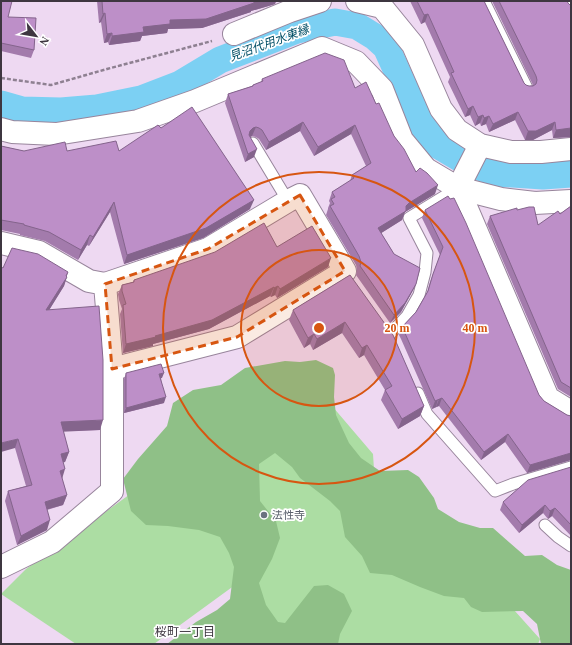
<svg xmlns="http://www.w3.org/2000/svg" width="572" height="645" viewBox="0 0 572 645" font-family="'Times New Roman','Noto Sans JP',serif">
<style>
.green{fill:#acdda3}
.forest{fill:#8fc087}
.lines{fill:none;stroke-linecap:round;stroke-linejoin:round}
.canal{stroke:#7cd0f3;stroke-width:27}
.lane-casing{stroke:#98859c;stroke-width:13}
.street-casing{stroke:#98859c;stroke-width:24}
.path{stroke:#8e8091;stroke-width:2.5;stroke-dasharray:4 2;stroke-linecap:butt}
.lane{stroke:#fff;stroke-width:11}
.street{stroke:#fff;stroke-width:22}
.wall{fill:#a37bac}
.shaded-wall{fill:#84648c}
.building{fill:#bd8fc8;stroke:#84648c}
.marked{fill:#d75611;fill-opacity:0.2;stroke:#d75611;stroke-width:3;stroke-dasharray:8 5;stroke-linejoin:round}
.ring{fill:none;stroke:#d75611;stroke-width:2}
.worship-dot{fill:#6b7280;stroke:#fff;stroke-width:1.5}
.labels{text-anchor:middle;stroke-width:3.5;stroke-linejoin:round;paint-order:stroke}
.worship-label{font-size:11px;fill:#5b616d;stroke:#fff;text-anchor:start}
.water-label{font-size:12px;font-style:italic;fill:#014e65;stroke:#fff}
.neighbourhood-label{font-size:12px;fill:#3e3640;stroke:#fff}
.centre{fill:#d75611;stroke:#fff;stroke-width:2}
.ring-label{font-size:12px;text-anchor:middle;font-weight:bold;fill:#d75611;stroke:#fff;stroke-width:3.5;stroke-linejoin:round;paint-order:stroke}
</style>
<rect width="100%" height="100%" fill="#eed9f2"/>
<path class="green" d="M315,386L373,454L377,516L497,591L540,639L538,644H278L235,585L154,644H76L1,594L26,569L190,451Z"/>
<path class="forest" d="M316,360L333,368L335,375L334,397L336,415L349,443L361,458L380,471L408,470L419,477L434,498L438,509L459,522L480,528H493L525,556L542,555L557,565L571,570V644H541L537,624L523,611L482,612L471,607L464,598L444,596L420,587L392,575L370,573L362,556L345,537L340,511L330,501L300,478L292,467L275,453L259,464L260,501L276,521L280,538L272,559L259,583L266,605L278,622L285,623L314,586L328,585L344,594L352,611L340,634L338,644H167L196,622L217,610L230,599L234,567L229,553L220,537L199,530L168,526L146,525L131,511L123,479L138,459L167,426L173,403L193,390L221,385L245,368L285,361L300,362Z"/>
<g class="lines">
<path class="canal" d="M1,104L22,110L61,111L97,108L141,99L180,84L220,60L297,30L335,22L357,26L375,37L386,47L421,124L439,146L466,162L496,173L543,176L571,174"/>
<g class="lane-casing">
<g id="lane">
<path d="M484,1L527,88"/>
<path d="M567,1L571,8"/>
<path d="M253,143L288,201"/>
<path d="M390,334L407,316L419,295L425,272L427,253L409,218L458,188"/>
<path d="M418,393L427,414L495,491L513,484L571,467"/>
<path d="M545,525L558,537L571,546"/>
</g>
</g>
<g class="street-casing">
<g id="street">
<path d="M357,1L382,7L413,45L441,109L457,130L480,145L511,152H541L571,149"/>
<path d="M234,34L290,11L320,1"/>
<path d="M1,129L12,132L56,134L138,121L195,101L322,48L356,62L382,89L402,140L426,169L458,188L501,199L535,203L571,201"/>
<path d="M480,145L458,188L548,398L571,412"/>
<path d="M1,243L39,252L89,281L105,284L112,369"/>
<path d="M1,567L52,542L112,491V369L237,337L345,271L300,195L288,201L208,249L105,284"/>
</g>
</g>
<path class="path" d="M1,78L51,85L107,69L212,41"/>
<use href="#lane" class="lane"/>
<use href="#street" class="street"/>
</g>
<g class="wall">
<path d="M1,1L8,17L34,50L31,58L1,51Z"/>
<path d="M97,1H276L275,4L272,5L251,11V12L202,28L168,29L167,33L142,36L140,41L109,45L108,42L104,43L101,22L99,23Z"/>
<path d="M410,1H484L524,83L526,85L529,86L533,85L492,1H567L568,3L571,6V137L553,138L552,130L533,140H525L515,120L489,132L486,124L481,126L480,123L475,126L470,115L465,117L448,82L450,77L425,22L421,24Z"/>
<path d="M262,79L355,88L376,104L394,136L416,172L435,194L405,212L402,220L381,233L394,254L416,284L412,292L401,312L390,323L356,275L357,270L356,265L326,215L328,209V208L330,203L329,201L332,192L350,181L352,175L366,166L351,134L314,156L300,131L266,150L259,139L256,137L252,136L250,137L254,157L245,162L225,103L228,94L252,86L253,85L261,82Z"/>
<path d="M161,128L250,209L203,238L124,264L110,212L89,246L87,245L78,260L45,241L20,235V234L1,230V146L24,151H119Z"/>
<path d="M571,206V397L558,389L487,224L490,216L517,210L538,225L560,214Z"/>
<path d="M425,210L539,395L544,401L567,415L571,416V460L527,473L505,442L481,460L439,406L432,409L401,339L399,335L402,327L416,312L427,293L430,282L440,255L422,218Z"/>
<path d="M277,247L328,267L277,298L275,295L271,297L270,296L209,329L153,344V346L123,353L120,314L122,309L119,300L118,294L122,285L133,282L134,280Z"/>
<path d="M3,268L68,272L64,286L49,310L100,430L63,431L69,452L65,462H63L62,479L67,495L63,505L47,510V530L17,545L5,501L8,491L26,486L15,448Z"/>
<path d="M350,275L424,406L420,416L398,429L381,400L385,390L364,355L359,358L342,333L313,350L310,344L304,348L289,320L293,310Z"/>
<path d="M126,373L162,378H161L164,403L124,413V379Z"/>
<path d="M571,467V536L552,516L548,519L543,513L519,533L500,510L503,502Z"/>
</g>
<g class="shaded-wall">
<path d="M257,1H276L275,4L272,5L251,11V12L202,28L168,29L167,33L142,36L140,41L109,45L112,36L170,20Z"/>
<path d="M105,13L101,22L99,23L103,14Z"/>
<path d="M428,14L425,22L421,24L424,15Z"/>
<path d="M112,33L108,42L104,43L107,34Z"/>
<path d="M473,106L470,115L465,117L468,109Z"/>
<path d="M518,112L515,120L489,132L493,124Z"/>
<path d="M483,115L480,123L475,126L478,117Z"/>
<path d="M489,116L486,124L481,126L484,118Z"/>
<path d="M303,122L300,131L266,150L269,142Z"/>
<path d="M555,122L552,130L533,140H525L528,131Z"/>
<path d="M355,125L351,134L314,156L318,147Z"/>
<path d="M256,127L252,136L250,137L247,139L250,131L253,128Z"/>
<path d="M571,128V134L570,137L553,138L556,130Z"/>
<path d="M257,149L254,157L245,162L248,154Z"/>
<path d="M438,185L435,194L405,212L402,220L375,237L378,228L406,206L409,203Z"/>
<path d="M254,200L250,209L203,238L124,264L127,255Z"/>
<path d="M114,202L110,212L89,246L93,237Z"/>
<path d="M90,235L87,245L78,260L81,250Z"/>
<path d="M331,258L328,267L277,298L280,289Z"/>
<path d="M68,272L65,280L67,277L64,286L43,320L46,310Z"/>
<path d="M416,284L412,292L401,312L390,323L394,315Z"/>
<path d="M278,286L275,295L271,297L274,288Z"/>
<path d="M274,287L270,296L209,329L153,344V346L123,353L126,344L155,336Z"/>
<path d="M345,322L342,333L313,350L317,339Z"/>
<path d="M314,334L310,344L304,348L308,338Z"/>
<path d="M367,345L364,355L359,358L362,348Z"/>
<path d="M164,373L162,378L157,379L159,374Z"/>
<path d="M166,397L164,403L124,413L126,408Z"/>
<path d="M442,398L439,406L436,407L439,399Z"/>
<path d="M438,399L436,407L432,409L435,401Z"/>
<path d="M424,406L420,416L398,429L402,419Z"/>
<path d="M103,420L100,430L57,432L61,422Z"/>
<path d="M508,434L505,442L481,460L484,452Z"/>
<path d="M18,439L15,448L1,452V443Z"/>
<path d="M69,452L65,462L58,464L61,454Z"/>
<path d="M571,453V460L527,473L530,465Z"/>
<path d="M65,469L62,479L60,471Z"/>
<path d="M67,495L63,505L41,511L45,502Z"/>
<path d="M545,505L543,513L519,533L522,525Z"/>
<path d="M555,508L552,516L548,519L550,511Z"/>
<path d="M50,520L47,530L17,545L21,536Z"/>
</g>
<g class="building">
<path d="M1,1H12L8,17L36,18L34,50L1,43Z"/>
<path d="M102,1H257L254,2V3L206,19L170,20V24L143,27L144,32L112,36V33L107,34L105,13L103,14Z"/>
<path d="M417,1H484L524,83L526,85L529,86H533L536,84L537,80L536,76L499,1H567L568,3L571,6V128L556,130L555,122L536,131H528L518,112L493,124L489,116L484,118L483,115L478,117L473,106L468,109L451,73L454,72L428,14L424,15Z"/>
<path d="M325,53L344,60L355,88L366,82L376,104L379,103L394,136L404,149L416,172L420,168L427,173L438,185L409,203L406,206V211L378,228L394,254L420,268L416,284L405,303L394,315L360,266L361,262L359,256L330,206L334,204L331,199L335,197L332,192L354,178L352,175L371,163L355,125L318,147L303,122L269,142L262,130L259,128L256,127L253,128L250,131L249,135L257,149L248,154L228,94L253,86V85L263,81L262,79Z"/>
<path d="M192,107L254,200L206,228L127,255L114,202L93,237L90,235L81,250L49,232L24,225V224L1,220V146L24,151L65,142L67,151L116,141L119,151L158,125L161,128Z"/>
<path d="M448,196L450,199L454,198L466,223L539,395L544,401L567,415L571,416V453L530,465L508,434L484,452L442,398L435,401L404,331L402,327L416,312L428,291L433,274L443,247L425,210Z"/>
<path d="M571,206V388L561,382L490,216L517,208V210L529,207H534L538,225L558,211L560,214Z"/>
<path d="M264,223L277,247L312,226L331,258L280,289L278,286L274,288V287L212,320L155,336L156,337L126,344L123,305L126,304L122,291V285L134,282V280L215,252Z"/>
<path d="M12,248L38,254L68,272L66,276L67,277L46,310L99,306L103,360V420L61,422L69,452L61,454L65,469L60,471L67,495L45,502L50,520L21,536L8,491L32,485L18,439L1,443V267L3,268Z"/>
<path d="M350,275L393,335L424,406L402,419L385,390L392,386L367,345L362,348L345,322L317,339L314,334L308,338L293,310Z"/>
<path d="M161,364L164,373L159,374L166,397L126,408V373Z"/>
<path d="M571,467V525L555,508L550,511L545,505L522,525L503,502L528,480Z"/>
</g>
<path class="marked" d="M300,195L345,271L237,337L112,369L105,284L208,249Z"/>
<circle cx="319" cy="328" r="78" fill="#d75611" fill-opacity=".12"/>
<g class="ring">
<circle cx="319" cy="328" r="78"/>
<circle cx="319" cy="328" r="156"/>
</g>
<circle class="worship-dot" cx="264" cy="515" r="4"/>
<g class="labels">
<g class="worship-label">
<text x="272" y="519">法性寺</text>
</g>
<g class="water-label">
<text transform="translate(269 43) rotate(-20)" y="4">見沼代用水東縁</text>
</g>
<g class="neighbourhood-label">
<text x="185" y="636">桜町一丁目</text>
</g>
</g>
<circle cx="319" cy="328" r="6" class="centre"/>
<g class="ring-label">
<text x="397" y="332">20 m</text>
<text x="475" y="332">40 m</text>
</g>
<rect width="572" height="645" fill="none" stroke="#3e3640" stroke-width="4"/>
<g transform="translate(36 36) rotate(121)" stroke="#ffffff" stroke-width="3" paint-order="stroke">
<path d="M0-3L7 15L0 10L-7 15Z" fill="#3e3640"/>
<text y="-6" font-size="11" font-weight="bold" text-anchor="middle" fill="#3e3640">N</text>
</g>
</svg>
